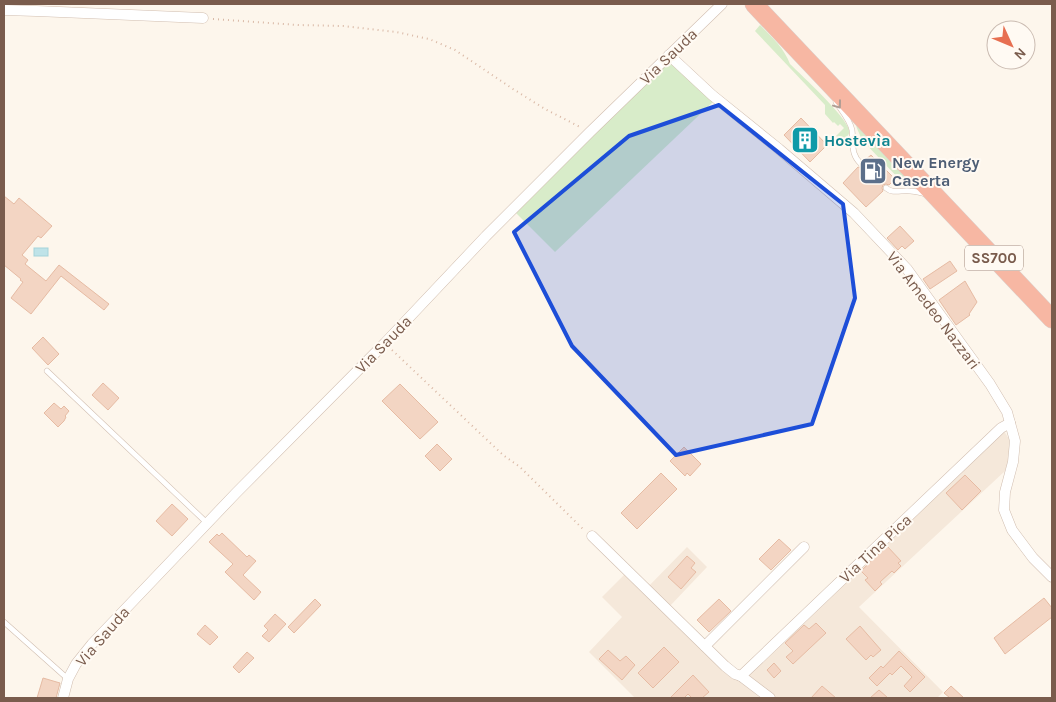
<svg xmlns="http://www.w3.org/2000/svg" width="1056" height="702" viewBox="0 0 1056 702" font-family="Karla,sans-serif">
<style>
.residential{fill:#f5e8da}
.green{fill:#d8ecc9}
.water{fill:#bfe3e8;stroke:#a5d3da}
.building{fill:#f3d5c3;stroke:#e6bba3}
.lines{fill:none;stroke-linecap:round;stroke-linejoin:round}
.lane-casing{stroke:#d1beb0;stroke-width:6}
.street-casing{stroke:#d1beb0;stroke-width:11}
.highway-casing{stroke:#dad1cd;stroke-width:19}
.path{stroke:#d9b8a5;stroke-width:2;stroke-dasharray:1 4;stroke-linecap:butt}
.lane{stroke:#fff;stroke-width:5}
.street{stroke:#fff;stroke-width:10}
.highway{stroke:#f7b7a3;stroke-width:18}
.oneway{stroke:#af9d94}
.marked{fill:#1d4ed8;fill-opacity:0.2;stroke:#1d4ed8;stroke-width:4;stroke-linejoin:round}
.labels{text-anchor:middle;stroke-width:4;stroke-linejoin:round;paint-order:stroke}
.shield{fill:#fffaf3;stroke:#a28b7f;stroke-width:1}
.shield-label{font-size:15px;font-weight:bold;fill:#7a5c4d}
.street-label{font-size:16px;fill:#7a5c4d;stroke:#fffaf3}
.culture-label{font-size:16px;font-weight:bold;fill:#0d838f;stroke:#fffaf3;text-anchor:start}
.service-label{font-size:16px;font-weight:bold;fill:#4e5e75;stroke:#fffaf3;text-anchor:start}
</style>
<rect width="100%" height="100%" fill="#fdf6ec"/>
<path class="residential" d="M1001,426L1009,439L1010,455L1005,471L859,607L943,692L937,698H635L589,652L622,617L602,597L625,574L644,591L687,547L707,567L669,607L718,655L740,672Z"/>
<g class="green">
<path d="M760,25C772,37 784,48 790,64C802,76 846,116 849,130C850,135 847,137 842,139L836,136L844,128L840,124L838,126L834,122L833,123L825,114V105L755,31Z"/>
<path d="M666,63H670L714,101L555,252L514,211Z"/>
<path d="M856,126L858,127L914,186L906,184L902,182L862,140Z"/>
</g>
<rect class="water" x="34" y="248" width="14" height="8"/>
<g class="building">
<path d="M801,118L827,145L810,162L784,135Z"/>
<path d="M871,155L895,179L889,185L886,184L883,185L882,188L883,191L866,207L843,183L858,167L861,168L864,167L865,164L864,161Z"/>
<path d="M4,196L14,204L19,198L52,226L41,238L38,236L22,255L28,260L25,264L46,281L59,265L109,304L104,310L61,276L31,314L11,298L23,282L20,280L21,279L4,265Z"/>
<path d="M900,226L914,241L905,249L902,246L898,250L887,238Z"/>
<path d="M950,261L957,271L930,289L923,279Z"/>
<path d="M965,281L977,302L969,314L970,315L956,325L939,300Z"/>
<path d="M43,337L59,354L48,365L32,348Z"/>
<path d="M103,383L119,398L108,410L92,395Z"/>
<path d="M400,384L438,422L420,439L382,401Z"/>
<path d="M54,403L61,409L64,406L69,411L65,416L66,417L64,421L58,427L44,413Z"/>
<path d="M437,444L452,459L440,471L425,456Z"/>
<path d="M684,447L701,464L690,476L687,473L685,476L670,461Z"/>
<path d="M661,473L677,489L637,529L621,513Z"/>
<path d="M965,475L981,491L962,510L946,493Z"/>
<path d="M172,504L188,519L172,536L156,521Z"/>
<path d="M222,533L247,557L249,555L256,561L243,575L261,592L254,600L225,572L233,564L209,542L217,534L219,536Z"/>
<path d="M779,539L791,550L771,570L759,559Z"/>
<path d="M887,546L901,561L898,563L901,566L894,573L892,571L880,582L882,584L875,591L865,580L868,578L861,571Z"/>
<path d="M687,556L695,563L691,568L696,572L681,589L668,577Z"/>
<path d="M1044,598L1052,608V617L1005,654L994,638Z"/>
<path d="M315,599L321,605L294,633L288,627Z"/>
<path d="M719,599L731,611L709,632L697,620Z"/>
<path d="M275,614L286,624L269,642L262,636L268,630L264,626Z"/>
<path d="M816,623L826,633L793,664L786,657L793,651L785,643L804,625L809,629Z"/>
<path d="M205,625L218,637L210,645L197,634Z"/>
<path d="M860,626L881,650L873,657L871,655L866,660L846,639Z"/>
<path d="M664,647L679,662L653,688L638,673Z"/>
<path d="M608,650L620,661L626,656L635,665L622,680L599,659Z"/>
<path d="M899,651L925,677L910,692L904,686L912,677L901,666L892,675L890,673L877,686L869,678L881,666L883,668Z"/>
<path d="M247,652L254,658L239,673L233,667Z"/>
<path d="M774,663L781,671L774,678L767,670Z"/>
<path d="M693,675L709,692L702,698H692L688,694L684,698H670Z"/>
<path d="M43,678L60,683L56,698H37Z"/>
<path d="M822,686L836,698H811Z"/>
<path d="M951,686L964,698H950L944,693Z"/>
<path d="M879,690L888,698H870Z"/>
</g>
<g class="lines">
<g class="lane-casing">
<g id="lane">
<path d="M836,102C842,111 850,120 852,130C854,145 850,153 861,164"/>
<path d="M886,188C893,194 901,190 910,191C915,191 921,193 926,194"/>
<path d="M47,371L207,523"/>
<path d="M4,622L68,679"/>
</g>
</g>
<g class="street-casing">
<g id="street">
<path d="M4,10L36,11L203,18"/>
<path d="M669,55L712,95L779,149L854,213L907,269L990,384L1007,412L1015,441L1013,462L1005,492L1004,510L1012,530L1033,558L1052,577"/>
<path d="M592,536L725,666L735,674L741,676"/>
<path d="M705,646L804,547"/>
<path d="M63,698L68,679L76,664L92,644L236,493L385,343L486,236L590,132L722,4"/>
<path d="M770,698L741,676L1001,428L1010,423"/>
</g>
</g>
<g class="highway-casing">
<path id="highway" d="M754,4L1052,319"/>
</g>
<g class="path">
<path d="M213,19L298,25L343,26L396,32L429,39L455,50L513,89L545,109L582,128"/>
<path d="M392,350L503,455L520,467L585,531"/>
</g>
<use href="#lane" class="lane"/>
<use href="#street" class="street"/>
<use href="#highway" class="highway"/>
</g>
<defs><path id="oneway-chevron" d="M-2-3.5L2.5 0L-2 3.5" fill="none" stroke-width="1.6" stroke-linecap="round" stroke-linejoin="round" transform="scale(1.25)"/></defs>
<use class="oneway" href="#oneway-chevron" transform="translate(838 105) rotate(53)"/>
<path class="marked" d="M719,105L843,204L855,298L812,424L676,455L572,346L514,232L629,136Z"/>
<defs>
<g id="building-square" transform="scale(1.4375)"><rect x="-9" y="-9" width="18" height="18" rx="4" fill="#0f9aa8" stroke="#fffaf3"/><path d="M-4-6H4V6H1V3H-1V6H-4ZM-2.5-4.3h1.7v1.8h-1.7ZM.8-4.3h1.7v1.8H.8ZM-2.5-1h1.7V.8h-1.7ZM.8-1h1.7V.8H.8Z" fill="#fff"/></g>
<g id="fuel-square" transform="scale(1.4375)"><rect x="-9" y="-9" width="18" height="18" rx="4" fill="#5c6f8a" stroke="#fffaf3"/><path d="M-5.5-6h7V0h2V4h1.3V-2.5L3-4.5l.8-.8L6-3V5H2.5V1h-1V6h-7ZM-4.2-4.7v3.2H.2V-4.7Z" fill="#fff"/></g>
</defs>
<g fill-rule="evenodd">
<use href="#building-square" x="805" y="140"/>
<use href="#fuel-square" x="873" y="171"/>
</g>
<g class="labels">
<rect class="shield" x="965" y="245.5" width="58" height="25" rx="4"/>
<g class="shield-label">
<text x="994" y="263">SS700</text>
</g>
<g class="street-label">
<text transform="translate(668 56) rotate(-44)" y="6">Via Sauda</text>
<text transform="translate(934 310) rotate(53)" y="6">Via Amedeo Nazzari</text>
<text transform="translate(383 344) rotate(-46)" y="6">Via Sauda</text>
<text transform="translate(875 548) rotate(-43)" y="6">Via Tina Pica</text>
<text transform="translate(102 636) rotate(-49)" y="6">Via Sauda</text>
</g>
<g class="culture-label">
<text x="824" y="146">Hostevìa</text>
</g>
<g class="service-label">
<text x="892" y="168">New Energy<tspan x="892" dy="18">Caserta</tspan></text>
</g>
</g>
<rect width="1056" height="702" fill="none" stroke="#7a5c4d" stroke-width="10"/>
<g transform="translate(1011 45) rotate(134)"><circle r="24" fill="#fffaf3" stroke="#cabbb1"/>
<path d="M0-4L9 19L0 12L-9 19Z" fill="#e76f51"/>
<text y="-8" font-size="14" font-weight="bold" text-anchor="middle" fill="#7a5c4d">N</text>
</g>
</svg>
